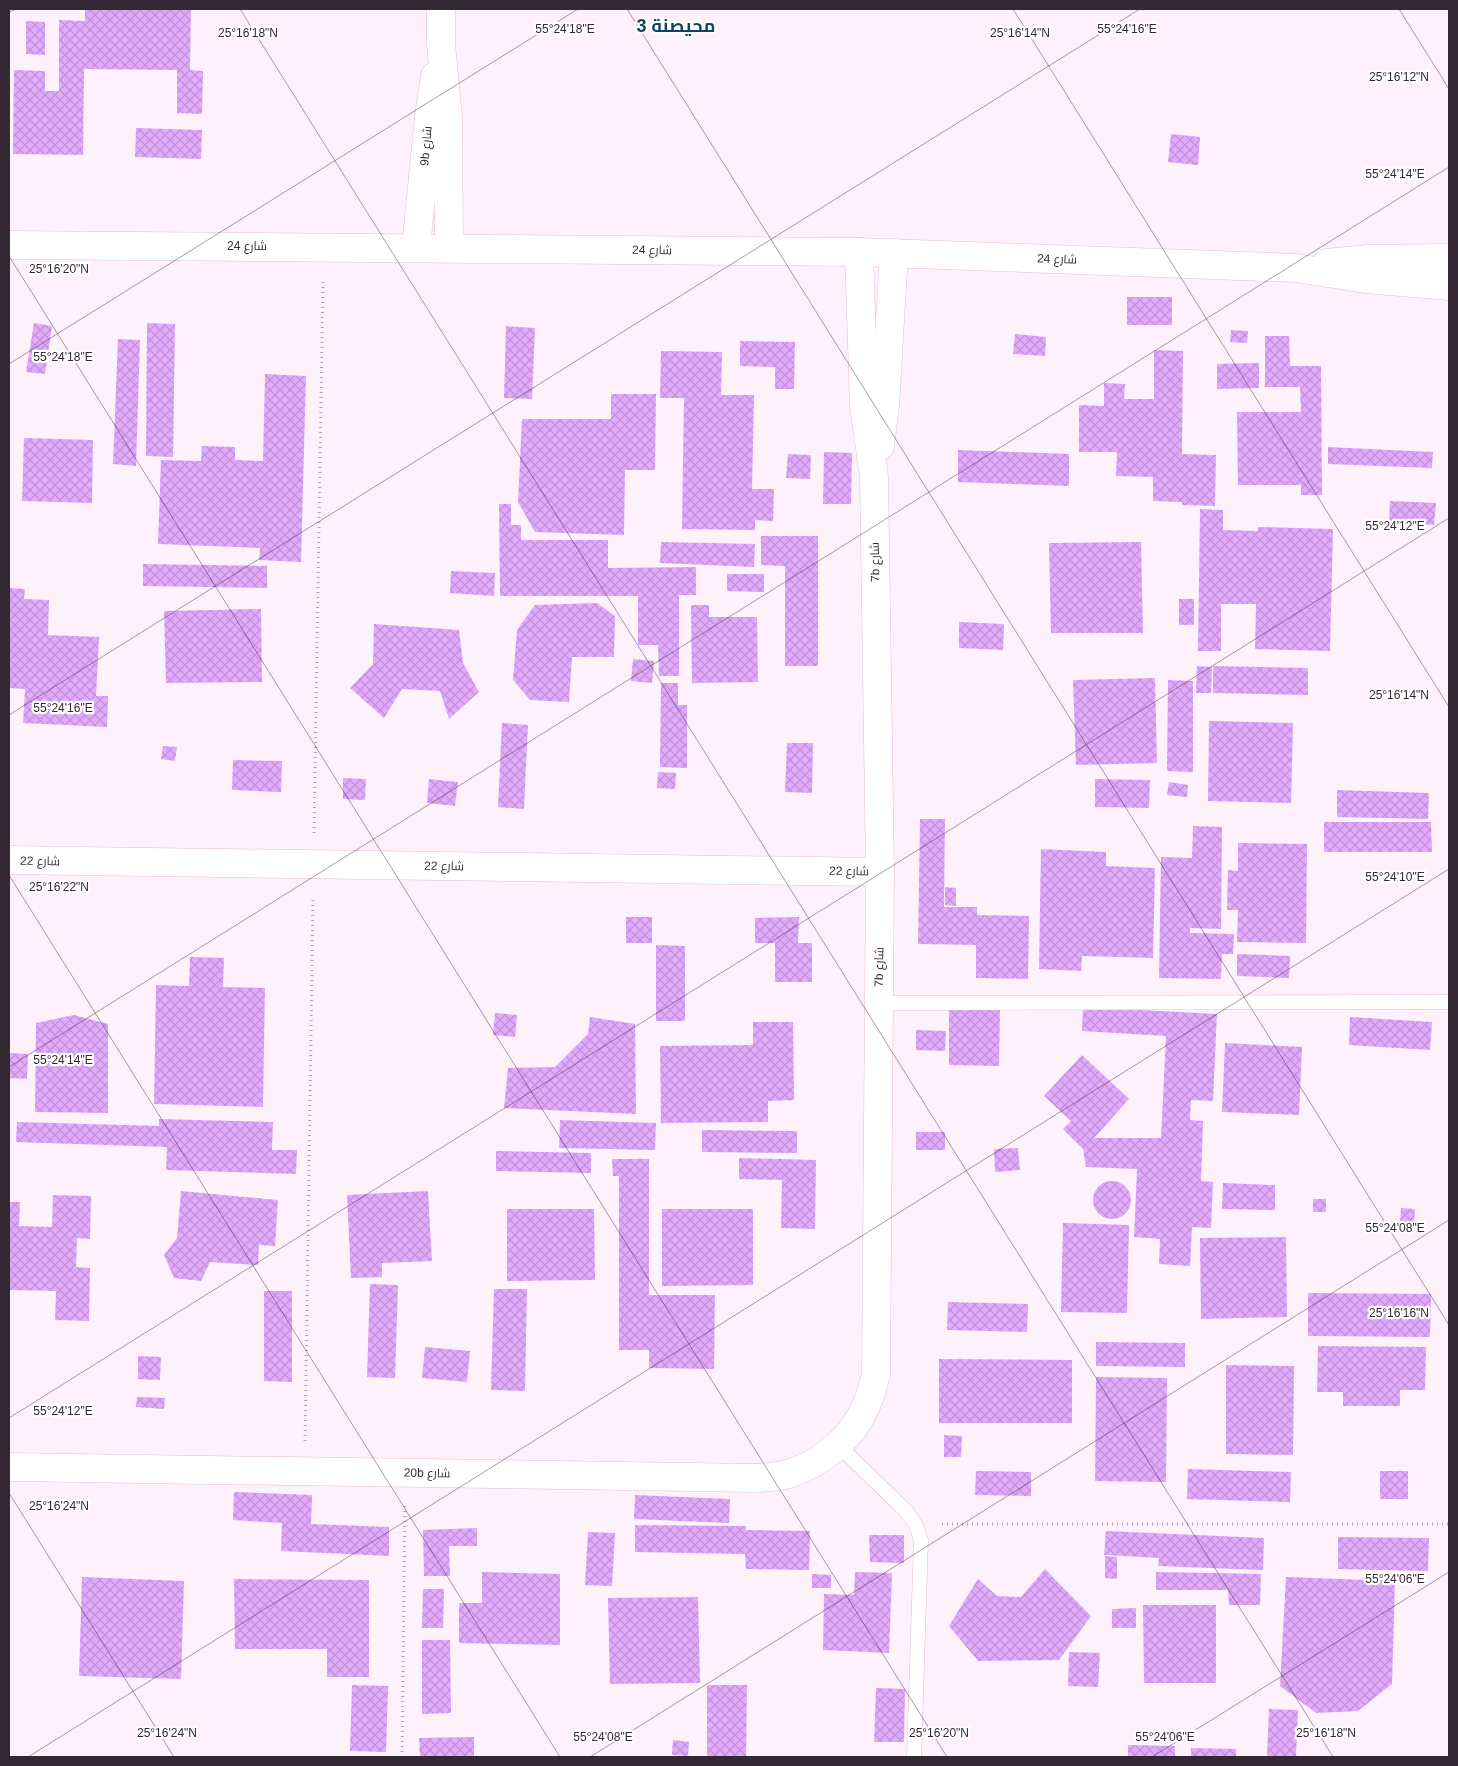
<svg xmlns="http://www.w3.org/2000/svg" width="1458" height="1766" viewBox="0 0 1458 1766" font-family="Arial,Cairo,sans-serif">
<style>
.building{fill:url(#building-cross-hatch)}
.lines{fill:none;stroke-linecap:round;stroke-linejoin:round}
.service-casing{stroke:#ddbed6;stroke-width:15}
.minor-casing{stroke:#ddbed6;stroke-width:29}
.path{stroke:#b0a3ad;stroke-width:3;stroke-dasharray:1 4;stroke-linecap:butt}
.service{stroke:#fff;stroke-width:14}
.minor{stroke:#fff;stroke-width:28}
.ticks{fill:none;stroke:#342832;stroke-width:1;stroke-opacity:0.45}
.labels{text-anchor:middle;stroke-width:4.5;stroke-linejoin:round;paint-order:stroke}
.street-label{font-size:12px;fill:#342832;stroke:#fff}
.district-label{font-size:18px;font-weight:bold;fill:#0a4566;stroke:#fff}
.ticks-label{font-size:12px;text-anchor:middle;fill:#342832;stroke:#fff;stroke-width:4.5;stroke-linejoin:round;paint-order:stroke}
</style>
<defs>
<pattern id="building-cross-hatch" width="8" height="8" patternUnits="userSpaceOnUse" patternTransform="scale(1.25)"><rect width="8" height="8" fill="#e1aafc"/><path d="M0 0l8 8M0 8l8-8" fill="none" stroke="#c292d8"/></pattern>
</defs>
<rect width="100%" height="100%" fill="#fef1fb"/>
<g class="building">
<path d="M85,9H191L190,70L203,71L202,114L177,113V70L84,69L83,155L13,154L14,70L45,71V91H59V20L85,21Z"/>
<path d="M26,21L45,22V55L26,54Z"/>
<path d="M136,128L202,130L201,159L135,157Z"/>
<path d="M1171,134L1200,137L1198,165L1168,162Z"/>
<rect x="1127" y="297" width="45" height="28"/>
<path d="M34,323L52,326L45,374L26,372Z"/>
<path d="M147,323L175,324L173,457L146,456Z"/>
<path d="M506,326L535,328L532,399L504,398Z"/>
<path d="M1231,330L1248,331L1247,343L1230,342Z"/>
<path d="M1015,334L1046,337L1045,356L1013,354Z"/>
<path d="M1265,336H1289L1290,366H1321L1322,495H1301V485H1238L1237,412H1301L1300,387H1265Z"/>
<path d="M118,339L140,340L136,466L113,464Z"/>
<path d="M740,341L795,342L794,389H775V367L740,366Z"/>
<path d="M1154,350L1183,351L1182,454L1216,455L1215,506L1182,505V502L1153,501V477L1116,476L1117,452H1079V405L1104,406V383L1125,384L1124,399H1154Z"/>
<path d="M661,351L722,352L721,395H754L752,489H774L773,521L755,520V530L682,529L684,398H660Z"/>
<path d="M1259,363V388L1217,389V364Z"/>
<path d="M265,374L306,376L301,562L259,560L260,548L158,544L161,460L201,461L202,446L235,447V460L263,461Z"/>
<path d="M611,394H656L655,470H625L624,535L535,532L518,502L522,419H611Z"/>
<path d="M24,438L93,440L92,503L22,501Z"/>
<path d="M1328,447L1433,452L1432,468L1328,464Z"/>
<path d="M958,450L1069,454V486L958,482Z"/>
<path d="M824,452L852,453L851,504H823Z"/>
<path d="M788,454L811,455L810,479L786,478Z"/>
<path d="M1390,501L1436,503L1434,525L1389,523Z"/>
<path d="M499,504H511V525H521V540H608V568L696,567V595H679V676H659L658,645H638V596H500Z"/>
<path d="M1200,509L1223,510V530L1258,531V527L1333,529L1330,651L1255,649L1256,604H1221V651H1198Z"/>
<path d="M761,536H818V666H785V566L761,565Z"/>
<path d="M661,542L755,544L754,567L660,563Z"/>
<path d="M1141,542L1143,633H1051L1049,543Z"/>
<path d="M143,564L267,566V588L143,586Z"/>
<path d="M451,571L495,573L494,596L450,593Z"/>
<path d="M727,574H764V592L727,591Z"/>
<path d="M9,588L25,589L24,599L49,600L48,635L99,637L96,696H108L107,727L23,723L25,689L9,688Z"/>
<rect x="1179" y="599" width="15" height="26"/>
<path d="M597,603L615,616L614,657H572L569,702L530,700L513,680L517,630L535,605Z"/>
<path d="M691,605H709V617H757L758,682L692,683Z"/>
<path d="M261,609L262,682L166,683L164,611Z"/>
<path d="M959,622L1004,624L1003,650L959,648Z"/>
<path d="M374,624L459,630L463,663L479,692L449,719L440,691L402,689L384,718L350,688L373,664Z"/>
<path d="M633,659L654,661L652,683L631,681Z"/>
<path d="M1197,666L1212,667L1211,693H1196Z"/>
<path d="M1213,666L1308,668V695L1213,693Z"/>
<path d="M1155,678L1157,763L1076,765L1073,680Z"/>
<path d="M1168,680L1193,681V772L1167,771Z"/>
<path d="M661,683H678V705H687V768L660,767Z"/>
<path d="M1209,721L1293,723L1291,803L1208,801Z"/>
<path d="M502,723L528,725L524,809L498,807Z"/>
<path d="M787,743H813L812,793L785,792Z"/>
<path d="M163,746L177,747L175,761L161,759Z"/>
<path d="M233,760L282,761L281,792L232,790Z"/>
<path d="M658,772L676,773L675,789L657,788Z"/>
<path d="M343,778L366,779L365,800L343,799Z"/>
<path d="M429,779L458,782L455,806L427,803Z"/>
<path d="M1095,779L1150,780L1149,808L1095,807Z"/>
<path d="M1169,782L1188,785L1187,797L1167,795Z"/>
<path d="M1337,790L1429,793L1428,819L1337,817Z"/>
<path d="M920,819H945L944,907H977V915L1029,916L1028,979L976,978V945L918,944Z"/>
<path d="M1324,822H1431L1432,852H1324Z"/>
<path d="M1193,826L1222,827L1221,929L1190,928V933L1234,934L1233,954H1222L1221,979L1159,978L1161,857L1192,858Z"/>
<path d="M1238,843L1307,844L1306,943L1237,942L1238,910H1227L1228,870L1238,871Z"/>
<path d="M1041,849L1106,852V866L1155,868L1153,958L1082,956L1081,971L1039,969Z"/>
<path d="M945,887L956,888V906L945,905Z"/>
<rect x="626" y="917" width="26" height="26"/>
<path d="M799,917L798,943H812V982H775V943H755V918Z"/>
<path d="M656,945L685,946V1021H656Z"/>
<path d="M1237,954L1290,956L1289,978L1237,976Z"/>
<path d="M190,957L224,958L223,987L265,988L263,1107L154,1104L156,985L189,986Z"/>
<path d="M1083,1007L1217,1014L1213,1101L1191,1100L1190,1120L1203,1121L1201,1181L1213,1182L1211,1228L1192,1227L1190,1266L1159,1264L1160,1239L1134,1237L1137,1169L1086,1167L1083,1149L1063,1129L1071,1121L1044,1096L1082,1055L1129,1099L1094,1138H1161L1166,1036L1082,1031Z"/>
<path d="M949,1008L1000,1009L999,1066L949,1065Z"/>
<path d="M495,1013L517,1015L515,1037L493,1035Z"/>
<path d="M74,1015L108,1024V1113L35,1112L36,1023Z"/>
<path d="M590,1017L635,1024L636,1114L504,1108L508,1068L555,1067L588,1034Z"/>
<path d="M1350,1017L1432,1022L1430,1050L1349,1045Z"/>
<path d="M753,1022H793L794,1100L768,1101V1122L661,1123L660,1046L753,1045Z"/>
<path d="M916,1030L946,1031L945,1051L916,1050Z"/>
<path d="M1225,1043L1302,1047L1299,1115L1222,1112Z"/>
<path d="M9,1053L28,1054L27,1079L9,1078Z"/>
<path d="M159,1119L273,1122L272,1150H297L296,1174L166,1170L167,1147L16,1142L17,1122L159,1126Z"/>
<path d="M560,1120L656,1123L655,1150L559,1148Z"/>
<path d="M702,1130L797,1131V1153L702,1152Z"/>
<rect x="916" y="1132" width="29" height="18"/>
<path d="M1018,1148L1020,1170L995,1172L994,1149Z"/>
<path d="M496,1151L591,1153V1173L496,1171Z"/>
<path d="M739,1158L816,1160L815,1229L781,1228L782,1180L739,1179Z"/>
<path d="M612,1159H649V1295H715L714,1369L649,1368V1350H619V1176H613Z"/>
<circle cx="1112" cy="1200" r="19"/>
<path d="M1223,1183L1275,1185V1210L1222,1209Z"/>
<path d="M181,1191L278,1200L275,1246L259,1245L258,1265L210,1262L201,1281L174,1278L164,1255L177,1238Z"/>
<path d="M428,1191L432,1261L382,1263V1277L351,1278L347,1195Z"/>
<path d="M53,1195L91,1196L90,1239L77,1238L76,1267L90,1268L89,1321L55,1320L56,1291L9,1290V1202H20L19,1226L52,1227Z"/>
<rect x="1313" y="1199" width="13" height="13"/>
<path d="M1401,1208L1415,1209L1414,1224L1400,1223Z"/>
<path d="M507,1209H594L595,1280L507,1281Z"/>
<path d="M662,1209H753V1285L662,1286Z"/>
<path d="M1063,1223L1129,1225L1127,1313L1061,1312Z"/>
<path d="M1286,1237L1287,1317L1201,1319L1200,1238Z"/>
<path d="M370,1284L398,1285L395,1378L367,1377Z"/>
<path d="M494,1289H527L525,1391L491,1390Z"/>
<path d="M264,1291H292V1382L264,1381Z"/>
<path d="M1308,1293L1431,1294L1430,1337L1308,1336Z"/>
<path d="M948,1302L1028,1304L1027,1332L947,1330Z"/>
<path d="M1096,1342L1185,1343V1367L1096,1366Z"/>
<path d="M1318,1346L1426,1347L1425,1390H1400V1406H1343V1392H1317Z"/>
<path d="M425,1347L470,1351L467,1382L422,1378Z"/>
<path d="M138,1356L161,1357L160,1380L138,1379Z"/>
<path d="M939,1359L1072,1360V1423H939Z"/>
<path d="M1226,1365L1294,1366L1293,1455L1226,1454Z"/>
<path d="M1096,1377L1167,1378L1166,1482L1095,1481Z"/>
<path d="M137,1397L165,1398L164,1409L136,1407Z"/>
<path d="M944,1435L962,1436L961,1457H944Z"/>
<path d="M1188,1469L1291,1472L1290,1502L1187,1499Z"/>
<path d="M976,1471L1031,1472V1496L975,1495Z"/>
<rect x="1380" y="1471" width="28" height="28"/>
<path d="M234,1492L312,1495L311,1524L389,1527V1556L281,1551L282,1523L233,1520Z"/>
<path d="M635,1495L730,1499L729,1523L634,1519Z"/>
<path d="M635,1525L746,1526V1530L810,1531L809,1570L746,1569L745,1554L635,1552Z"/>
<path d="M477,1528V1546H449L450,1576H424L423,1530Z"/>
<path d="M1106,1531L1264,1538L1263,1570L1158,1566L1159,1558L1104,1555Z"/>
<path d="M588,1532L615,1533L612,1586L585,1585Z"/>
<path d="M869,1535H904V1563L870,1562Z"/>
<path d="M1338,1537L1429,1538L1428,1571L1338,1569Z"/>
<path d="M1105,1556L1117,1557V1579L1105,1578Z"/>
<path d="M1045,1569L1091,1616L1059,1660L978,1661L949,1626L978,1579L997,1596L1021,1597Z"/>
<path d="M482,1572L560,1574V1645L459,1643V1603H482Z"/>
<path d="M855,1572L892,1573L889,1653L823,1650L824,1594L854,1595Z"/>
<path d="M1156,1572L1261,1574L1260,1605H1229L1228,1590H1156Z"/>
<path d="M812,1574L831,1575V1588H812Z"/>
<path d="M82,1577L184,1581L181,1679L79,1676Z"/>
<path d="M1286,1577L1395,1581L1392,1684L1358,1711L1316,1713L1280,1686Z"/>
<path d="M234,1579L369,1580V1677H327V1649H235Z"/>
<path d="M423,1589H444L443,1628H422Z"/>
<path d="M698,1597L700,1683L610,1684L608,1598Z"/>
<path d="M1143,1605H1216V1683H1144Z"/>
<path d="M1136,1608V1628H1112V1609Z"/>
<path d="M422,1640H450L451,1713L422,1714Z"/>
<path d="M1069,1652L1100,1653L1098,1687L1068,1686Z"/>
<path d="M352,1685L388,1686L386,1752L350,1751Z"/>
<path d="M707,1685H747L746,1757H707Z"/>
<path d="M876,1688L905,1689L904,1742H874Z"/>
<path d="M1269,1709L1298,1710L1296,1757H1267Z"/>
<path d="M474,1737V1757H420L419,1738Z"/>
<path d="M673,1740L689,1742L688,1756L672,1755Z"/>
<path d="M1128,1745L1175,1746V1757H1128Z"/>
<path d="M1191,1748L1236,1749V1757H1191Z"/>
</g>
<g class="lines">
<g class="service-casing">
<g id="service">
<path d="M879,1003L1449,1002"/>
<path d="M838,1445L906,1511L916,1525L921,1540L914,1757"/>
</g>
</g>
<g class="minor-casing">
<g id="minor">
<path d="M441,9V45L448,117L449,248"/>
<path d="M9,245L859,252L1296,268L1366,279L1449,286"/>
<path d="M416,248L429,116L435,76"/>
<path d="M1327,263L1368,259L1449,258"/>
<path d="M880,446L885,406L894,253"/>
<path d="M9,860L880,872"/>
<path d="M9,1467L757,1478C767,1477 778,1477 788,1474C823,1463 855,1436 868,1401C872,1393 873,1384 876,1375L880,872L874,477L864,405L859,252"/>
</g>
</g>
<g class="path">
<path d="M314,833L323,279"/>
<path d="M305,1441L313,897"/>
<path d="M942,1524H1449"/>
<path d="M402,1757L405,1505"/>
</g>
<use href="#service" class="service"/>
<use href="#minor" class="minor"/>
</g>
<path class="ticks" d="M240,9L1333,1757M627,9L1449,1325M1013,9L1449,707M1399,9L1449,89M9,13L15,9M9,256L947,1757M9,364L578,9M9,715L1140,9M9,875L560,1757M9,1067L1449,167M9,1418L1449,518M9,1493L174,1757M28,1757L1449,869M590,1757L1449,1220M1152,1757L1449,1572"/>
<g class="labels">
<g class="street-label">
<text transform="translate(426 146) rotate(-85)" y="4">9b شارع</text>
<text x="247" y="250">شارع 24</text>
<text transform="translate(652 250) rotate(1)" y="4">شارع 24</text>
<text transform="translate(1057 259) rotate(2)" y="4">شارع 24</text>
<text transform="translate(875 562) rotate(-91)" y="4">7b شارع</text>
<text transform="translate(40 861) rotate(1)" y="4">شارع 22</text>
<text transform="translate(444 866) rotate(1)" y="4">شارع 22</text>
<text transform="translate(849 871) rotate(1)" y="4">شارع 22</text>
<text transform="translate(879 967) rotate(-89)" y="4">7b شارع</text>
<text transform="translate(427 1473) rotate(1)" y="4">20b شارع</text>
</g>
<g class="district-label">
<text x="676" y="32">محيصنة 3</text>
</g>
</g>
<g class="ticks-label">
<text x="565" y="33">55°24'18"E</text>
<text x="1127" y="33">55°24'16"E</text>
<text x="248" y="37">25°16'18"N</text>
<text x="1020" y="37">25°16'14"N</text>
<text x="1399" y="81">25°16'12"N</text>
<text x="1395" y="178">55°24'14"E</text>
<text x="59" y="273">25°16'20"N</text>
<text x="63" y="361">55°24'18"E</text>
<text x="1395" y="530">55°24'12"E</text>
<text x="1399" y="699">25°16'14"N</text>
<text x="63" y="712">55°24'16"E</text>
<text x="1395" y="881">55°24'10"E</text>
<text x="59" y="891">25°16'22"N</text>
<text x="63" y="1064">55°24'14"E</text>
<text x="1395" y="1232">55°24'08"E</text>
<text x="1399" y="1317">25°16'16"N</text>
<text x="63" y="1415">55°24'12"E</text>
<text x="59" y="1510">25°16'24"N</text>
<text x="1395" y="1583">55°24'06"E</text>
<text x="167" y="1737">25°16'24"N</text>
<text x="939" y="1737">25°16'20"N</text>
<text x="1326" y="1737">25°16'18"N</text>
<text x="603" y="1741">55°24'08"E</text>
<text x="1165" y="1741">55°24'06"E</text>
</g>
<rect width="1458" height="1766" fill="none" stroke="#342832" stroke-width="20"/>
</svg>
